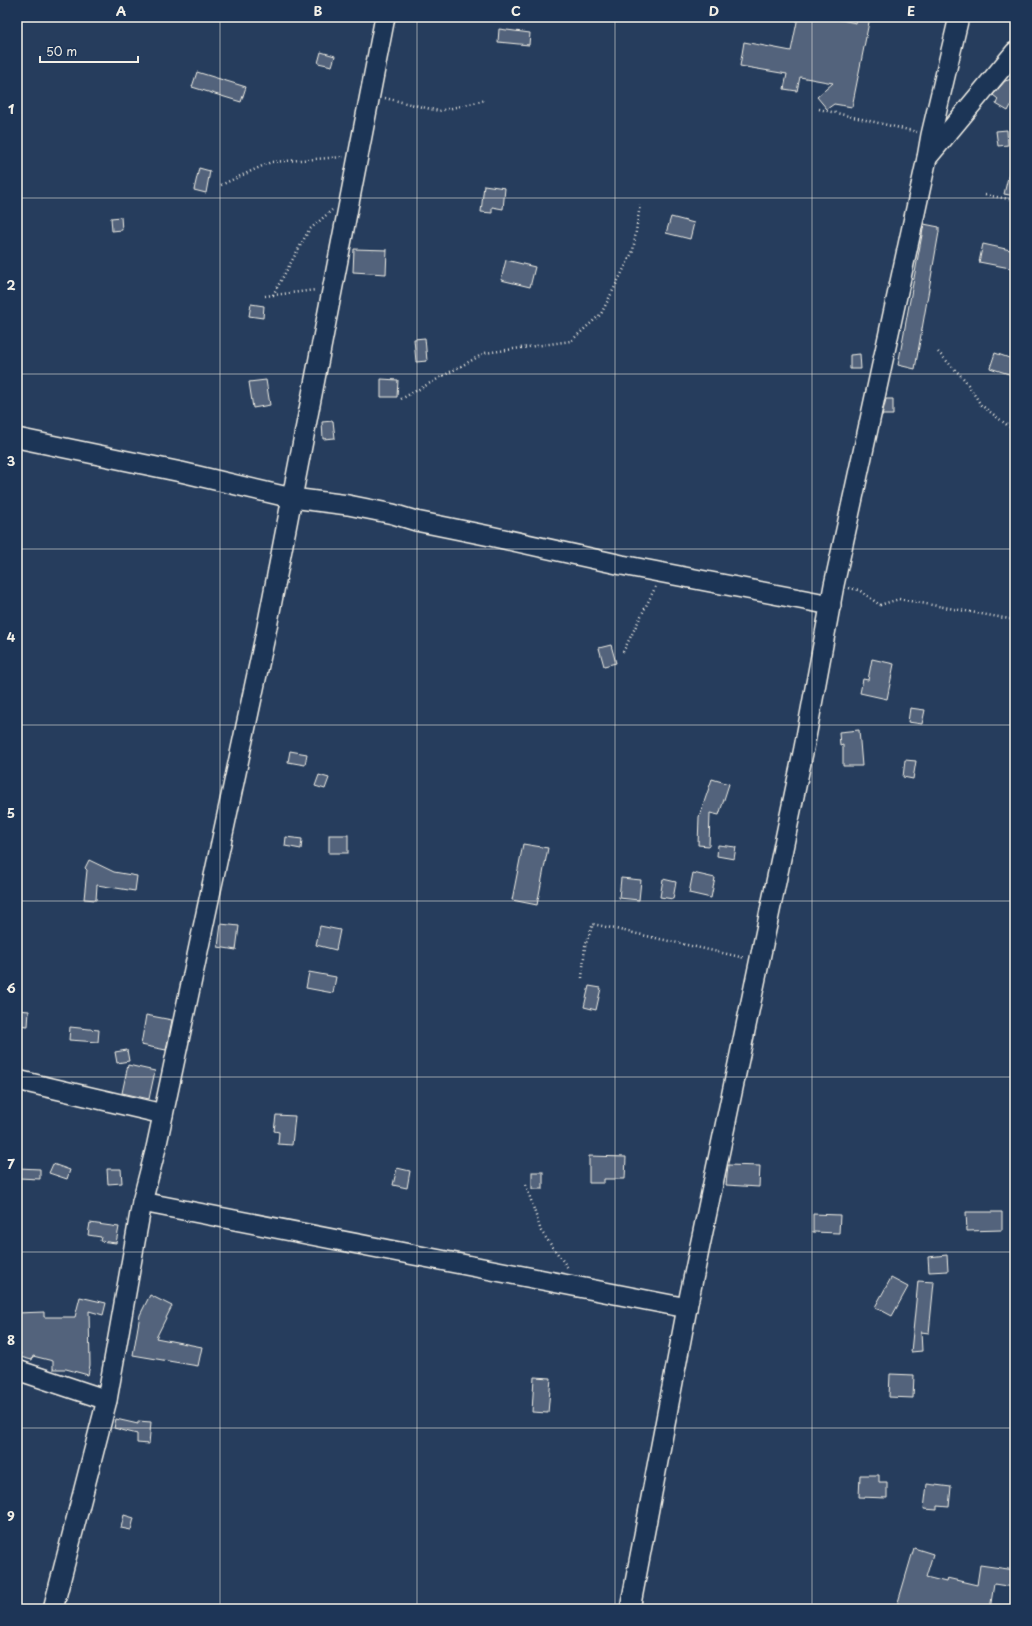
<svg xmlns="http://www.w3.org/2000/svg" width="1032" height="1626" viewBox="0 0 1032 1626" font-family="'Playpen Sans',sans-serif">
<style>
.building{fill:#52647b;stroke:#f4f1e8}
.lines{fill:none;stroke-linecap:round;stroke-linejoin:round}
.minor-casing{stroke:#f4f1e8;stroke-width:22}
.path{stroke:#f4f1e8;stroke-width:2.5;stroke-dasharray:1 3;stroke-linecap:butt}
.minor{stroke:#1d3557;stroke-width:19}
.grid{fill:none;stroke:#f4f1e8;stroke-width:1;stroke-opacity:0.55}
.neatline{fill:none;stroke:#f4f1e8;stroke-width:1.5}
.grid-label{font-size:13px;text-anchor:middle;font-weight:bold;fill:#f4f1e8}
</style>
<rect width="100%" height="100%" fill="#263d5d"/>
<filter id="ink" filterUnits="userSpaceOnUse"><feTurbulence type="fractalNoise" baseFrequency=".025" numOctaves="2"/><feDisplacementMap in="SourceGraphic" scale="8" xChannelSelector="R" yChannelSelector="G"/><feConvolveMatrix kernelMatrix="1 2 1 2 8 2 1 2 1" color-interpolation-filters="sRGB"/></filter>
<g filter="url(#ink)">
<g class="building">
<path d="M798,17H827L856,23L857,17H870L852,107L834,104L827,109L817,97L833,83L800,77L797,91L784,89L787,74L740,66L744,42L791,51Z"/>
<path d="M499,29L530,33L529,45L498,42Z"/>
<path d="M321,52L335,56L332,66L318,63Z"/>
<path d="M197,72L246,87L241,102L192,87Z"/>
<path d="M1015,78V98L1008,111L996,104L998,99L993,95L1005,81Z"/>
<path d="M1007,130L1008,145L998,146L996,131Z"/>
<path d="M1011,165L1015,166V196L1004,194Z"/>
<path d="M199,168L210,171L206,193L194,190Z"/>
<path d="M484,185L505,188L503,209L492,207V213L481,212Z"/>
<path d="M121,217L122,230L112,231L111,218Z"/>
<path d="M671,217L694,223L690,239L666,233Z"/>
<path d="M924,224L939,227V232L915,369L898,365Z"/>
<path d="M983,244L1015,251V269L979,262Z"/>
<path d="M354,249L387,250L386,274L353,272Z"/>
<path d="M506,260L535,267L530,287L501,280Z"/>
<path d="M251,304L264,306L263,318L249,316Z"/>
<path d="M425,338L427,361L416,362L414,339Z"/>
<path d="M995,353L1015,360V376L990,368Z"/>
<path d="M860,354L861,369H850V355Z"/>
<path d="M381,379L398,380L397,397H381Z"/>
<path d="M266,380L270,405L253,408L249,382Z"/>
<path d="M886,399H893V415H882Z"/>
<path d="M333,421L335,438L323,439L322,422Z"/>
<path d="M611,645L616,663L604,666L599,648Z"/>
<path d="M872,659L894,664L887,699L860,693L863,679L868,680Z"/>
<path d="M910,708L925,710L922,724L908,722Z"/>
<path d="M859,730L862,766H843V745L840,746L839,732Z"/>
<path d="M290,751L307,754L305,765L288,762Z"/>
<path d="M905,760L916,761L913,779L903,777Z"/>
<path d="M319,775L329,778L325,789L315,786Z"/>
<path d="M712,779L729,784L719,815L710,813L709,846L698,845L699,817Z"/>
<rect x="329" y="835" width="19" height="18"/>
<path d="M286,837L302,839L301,849L285,846Z"/>
<path d="M523,844L548,848L537,905L512,900Z"/>
<path d="M718,845L736,847L734,859L717,856Z"/>
<path d="M89,860L114,872L137,876L135,891L97,885L96,900L84,899L87,870L85,868Z"/>
<path d="M693,873L715,878L711,898L689,893Z"/>
<path d="M621,878L641,880L639,900L619,898Z"/>
<path d="M663,879L676,882L673,899L660,897Z"/>
<path d="M221,924L239,926L236,950L218,947Z"/>
<path d="M320,926L340,930L336,950L316,945Z"/>
<path d="M309,972L336,977L333,993L306,988Z"/>
<path d="M589,986L601,988L596,1010L584,1007Z"/>
<path d="M17,1010L29,1011L28,1026L17,1025Z"/>
<path d="M146,1015L172,1020L166,1050L141,1045Z"/>
<path d="M70,1027L99,1030L98,1042L69,1040Z"/>
<path d="M127,1050L129,1061L117,1063L115,1052Z"/>
<path d="M128,1065L155,1071L149,1099L122,1093Z"/>
<path d="M276,1115L295,1116L292,1145L278,1144L279,1132L274,1131Z"/>
<path d="M589,1156L626,1157L625,1179H604V1183H589Z"/>
<path d="M53,1164L70,1170L67,1179L49,1173Z"/>
<path d="M728,1165L760,1166L759,1187L726,1185Z"/>
<path d="M18,1168L40,1169V1179L18,1178Z"/>
<path d="M397,1168L410,1171L407,1188L393,1185Z"/>
<path d="M107,1169H121L122,1183L108,1184Z"/>
<rect x="532" y="1172" width="11" height="17"/>
<path d="M966,1212H1002V1230L967,1231Z"/>
<path d="M813,1214L840,1215L839,1233L813,1232Z"/>
<path d="M90,1223L119,1227L116,1243L100,1241L101,1237L88,1235Z"/>
<path d="M947,1255L948,1271L929,1272L928,1257Z"/>
<path d="M891,1278L908,1287L892,1316L875,1307Z"/>
<path d="M918,1281L934,1282L929,1333L921,1332L922,1351L911,1352Z"/>
<path d="M150,1295L172,1306L156,1338L202,1347L198,1366L133,1355L140,1315Z"/>
<path d="M80,1297L106,1303L103,1315L89,1311L90,1365L88,1375L66,1369H53V1361L33,1356L32,1360L20,1357L21,1353H17V1313L44,1312V1317H75Z"/>
<path d="M890,1374L914,1375L913,1398L889,1397Z"/>
<path d="M534,1377L551,1378L548,1413L532,1412Z"/>
<path d="M116,1419L138,1424V1421L151,1422L149,1444L137,1443V1434L114,1428Z"/>
<path d="M860,1475H879V1482H887V1498L859,1497Z"/>
<path d="M927,1484L951,1487L949,1507L937,1506V1510L924,1509Z"/>
<path d="M124,1515L134,1518L131,1530L121,1528Z"/>
<path d="M914,1548L933,1554L926,1577L946,1582L947,1578L977,1585L980,1565L1015,1570L1013,1587L994,1584L990,1609H896Z"/>
</g>
<g class="lines">
<g class="minor-casing">
<g id="minor">
<path d="M927,158L1015,52"/>
<path d="M17,438L181,472L292,498L348,505L393,514L416,521L490,536L622,565L831,605"/>
<path d="M17,1080L163,1114"/>
<path d="M142,1202L687,1308"/>
<path d="M17,1370L107,1400"/>
<path d="M53,1609L107,1400L142,1202L156,1148L266,632L385,17"/>
<path d="M630,1609L687,1308L804,748L834,585L927,158L931,135L959,17"/>
</g>
</g>
<g class="path">
<path d="M385,98L439,111L486,100"/>
<path d="M819,109L917,132"/>
<path d="M221,185L271,162L344,157"/>
<path d="M985,195L1015,200"/>
<path d="M273,295L309,230L332,210"/>
<path d="M265,296L316,290"/>
<path d="M938,352L965,380L981,405L1015,431"/>
<path d="M401,399L485,353L571,341L601,314L633,251L640,205"/>
<path d="M849,588L859,590L880,605L899,599L1015,620"/>
<path d="M623,652L656,586"/>
<path d="M582,978L585,946L593,924L745,958"/>
<path d="M526,1185L541,1231L568,1268"/>
</g>
<use href="#minor" class="minor"/>
</g>
</g>
<path class="grid" d="M220,17V1609M417,17V1609M615,17V1609M812,17V1609M17,198H1015M17,374H1015M17,549H1015M17,725H1015M17,901H1015M17,1077H1015M17,1252H1015M17,1428H1015"/>
<rect width="1032" height="1626" fill="none" stroke="#1d3557" stroke-width="44"/>
<path d="M40 56v6h98v-6" fill="none" stroke="#f4f1e8" stroke-width="2"/>
<text x="46" y="56" font-size="12" fill="#f4f1e8" stroke="#1d3557" stroke-width="3" paint-order="stroke">50 m</text>
<rect x="22" y="22" width="988" height="1582" class="neatline"/>
<g class="grid-label">
<text x="121" y="16">A</text>
<text x="318" y="16">B</text>
<text x="516" y="16">C</text>
<text x="714" y="16">D</text>
<text x="911" y="16">E</text>
<text x="11" y="114">1</text>
<text x="11" y="290">2</text>
<text x="11" y="466">3</text>
<text x="11" y="642">4</text>
<text x="11" y="818">5</text>
<text x="11" y="993">6</text>
<text x="11" y="1169">7</text>
<text x="11" y="1345">8</text>
<text x="11" y="1521">9</text>
</g>
</svg>
